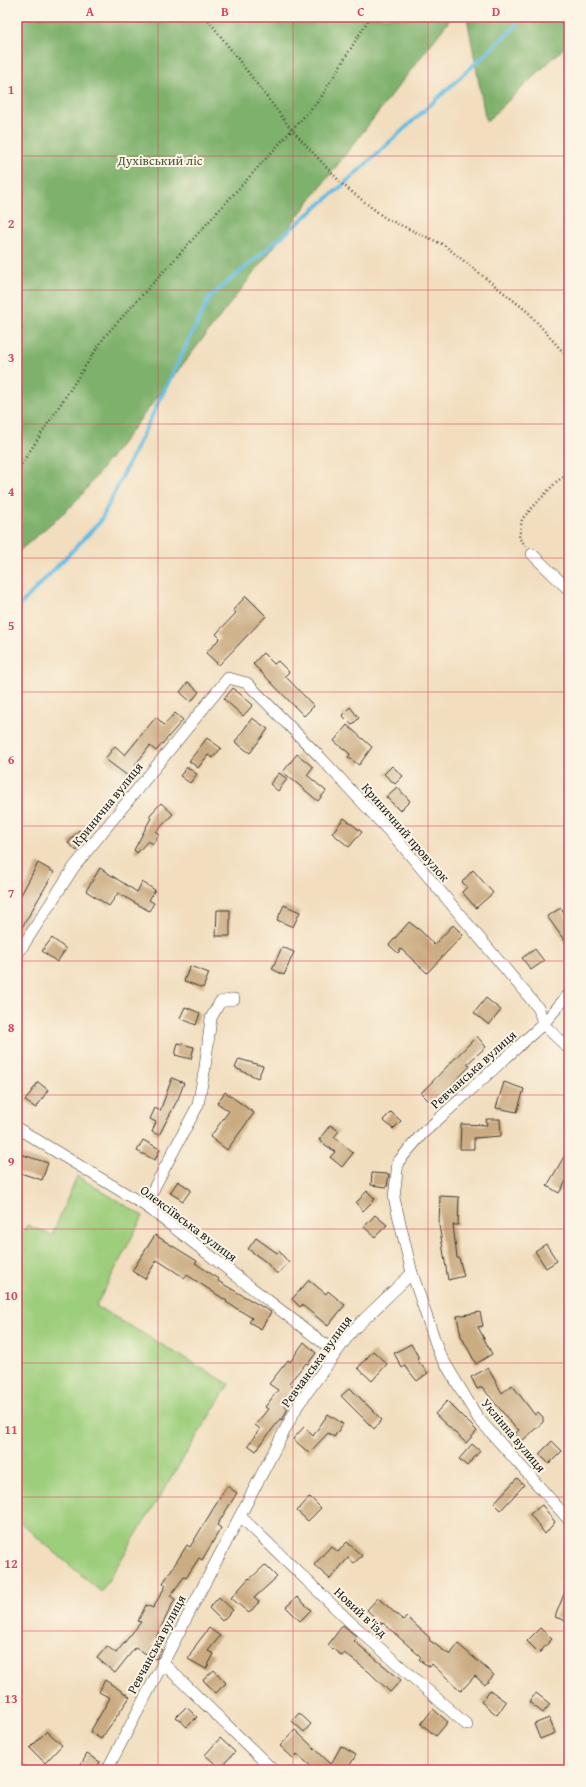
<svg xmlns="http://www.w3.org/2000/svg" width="586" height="1787" viewBox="0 0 586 1787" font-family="'Gentium Book Plus',serif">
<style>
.green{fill:#9dce7c;stroke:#5c754c}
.forest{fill:#7eb16c;stroke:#4d6644}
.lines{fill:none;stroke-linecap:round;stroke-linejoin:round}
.stream{stroke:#64bce1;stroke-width:4}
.building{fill:#cbac82}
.minor-casing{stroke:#3c3934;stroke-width:12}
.path{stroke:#3c3934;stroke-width:2.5;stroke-dasharray:1 3;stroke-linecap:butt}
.minor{stroke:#fff;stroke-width:11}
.grid{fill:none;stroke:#d1495b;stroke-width:1;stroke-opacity:0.55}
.labels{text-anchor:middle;stroke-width:4;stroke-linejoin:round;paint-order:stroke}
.park-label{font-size:13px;fill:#495a3e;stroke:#fcf5e5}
.street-label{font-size:13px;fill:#1c1c1c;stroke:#fcf5e5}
.neatline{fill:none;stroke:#d1495b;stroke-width:1.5}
.grid-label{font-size:13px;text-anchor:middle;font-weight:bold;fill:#d1495b}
</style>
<rect width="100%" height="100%" fill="#fcf5e5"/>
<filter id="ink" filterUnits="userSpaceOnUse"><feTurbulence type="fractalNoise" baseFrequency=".025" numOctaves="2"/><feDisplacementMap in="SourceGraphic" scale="8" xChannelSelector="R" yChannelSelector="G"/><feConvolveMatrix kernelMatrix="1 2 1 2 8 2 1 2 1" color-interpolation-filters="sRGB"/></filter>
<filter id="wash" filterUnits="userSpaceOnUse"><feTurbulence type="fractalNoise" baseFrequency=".012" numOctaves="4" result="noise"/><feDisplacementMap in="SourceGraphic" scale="16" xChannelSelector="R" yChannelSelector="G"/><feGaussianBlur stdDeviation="0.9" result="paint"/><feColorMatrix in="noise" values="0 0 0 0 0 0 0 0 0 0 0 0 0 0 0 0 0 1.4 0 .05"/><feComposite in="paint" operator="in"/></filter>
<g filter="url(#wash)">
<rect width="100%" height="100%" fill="#f2debf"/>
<path class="green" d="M77,1176L143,1216L96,1306L229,1384L101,1592L17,1520V1242L27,1225L52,1235Z"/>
<g class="forest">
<path d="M17,17H452L77,501L17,553Z"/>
<path d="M467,17H569V43L486,122Z"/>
</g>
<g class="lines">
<path class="stream" d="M17,608L100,522L210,297L343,185L514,28L520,17"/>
</g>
<g id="blocks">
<g class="building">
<path d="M246,596L266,616L219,665L206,653L220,638L216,634L236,613L233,610Z"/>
<path d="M263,653L274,664L278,661L289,672L285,676L314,706L304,716L253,664Z"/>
<path d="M188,682L199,692L191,702L180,692Z"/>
<path d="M233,688L253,705L243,716L224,699Z"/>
<path d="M350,707L359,718L352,725L342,715Z"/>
<path d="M175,713L183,720L156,751L150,746L135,765L140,768L132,779L105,759L115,746L125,755L156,717L164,725Z"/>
<path d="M252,718L268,729L250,753L235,742Z"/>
<path d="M347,725L372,747L359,765L348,757L350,754L334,741Z"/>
<path d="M207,738L221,748L213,758L208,755L198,768L189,761Z"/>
<path d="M297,754L313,767L307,775L326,791L318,801L283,772Z"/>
<path d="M392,766L403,776L395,784L384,774Z"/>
<path d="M187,767L197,774L190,783L180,776Z"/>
<path d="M279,773L287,779L278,791L270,784Z"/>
<path d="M397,787L410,801L400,811L386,797Z"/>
<path d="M161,803L173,814L156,832L159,834L153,844L148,841L137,853L134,850L151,818L149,816Z"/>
<path d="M344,818L362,832L349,847L332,833Z"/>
<path d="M79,830L88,837L77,851L68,843Z"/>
<path d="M38,863L54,872L17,936V893L21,895Z"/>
<path d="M100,868L137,892L142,882L155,890L149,900L154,903L149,911L118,893L109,906L86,891Z"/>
<path d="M473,870L493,893L476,908L462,892L467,887L462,882Z"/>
<path d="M284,905L300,912L293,927L277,920Z"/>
<path d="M561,908L569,921V947L547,916Z"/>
<path d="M217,910H230V936H216Z"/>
<path d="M409,922L421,931L434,945L453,925L463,935L427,973L401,949L398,953L389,945Z"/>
<path d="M52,938L66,949L57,962L42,951Z"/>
<path d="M282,947L294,952L284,975L272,969Z"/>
<path d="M535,949L544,961L531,970L522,958Z"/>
<path d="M190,966L209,973L203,988L184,981Z"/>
<path d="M486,998L501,1010L489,1025L474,1013Z"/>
<path d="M185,1007L200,1013L196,1025L180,1018Z"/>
<path d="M477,1036L486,1047L467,1064L470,1066L433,1105L421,1093Z"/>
<path d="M178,1043L194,1047L191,1059L175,1055Z"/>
<path d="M239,1059L263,1066L258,1078L235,1068Z"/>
<path d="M172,1078L184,1083L178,1099L159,1135L152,1132L156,1122L150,1119L155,1108L160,1111Z"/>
<path d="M38,1082L48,1090L36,1108L25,1101Z"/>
<path d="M504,1082L524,1089L517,1112L496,1108Z"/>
<path d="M225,1092L254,1113L227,1150L210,1137L229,1111L217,1103Z"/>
<path d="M391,1112L401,1121L393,1129L383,1120Z"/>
<path d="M486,1119H500L501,1136L474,1138V1149H460L461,1124L487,1125Z"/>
<path d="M330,1125L339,1131L334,1137L353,1153L342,1167L330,1157L335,1152L319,1140Z"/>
<path d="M143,1140L160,1149L155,1160L137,1151Z"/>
<path d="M569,1148V1176L559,1193L547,1186Z"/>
<path d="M17,1153L48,1163L42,1180L17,1172Z"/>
<path d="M372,1173L389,1174L387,1187L371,1185Z"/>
<path d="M178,1181L191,1190L183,1201L170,1193Z"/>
<path d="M367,1191L375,1199L363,1211L356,1203Z"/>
<path d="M440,1196L459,1197L458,1225H453L457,1258H459L464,1276L448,1280L439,1225Z"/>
<path d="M375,1215L387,1225L375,1237L364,1227Z"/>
<path d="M155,1235L197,1261L195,1263L219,1279L218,1281L271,1312L261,1329L249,1322L252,1318L226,1302L227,1301L187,1275L185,1278L157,1260L145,1279L132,1271Z"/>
<path d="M256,1238L277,1253L279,1251L289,1263L277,1274L266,1262L248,1249Z"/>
<path d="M546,1244L557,1261L546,1268L535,1251Z"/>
<path d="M309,1280L326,1294L328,1291L345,1305L328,1326L302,1305L300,1307L292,1299Z"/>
<path d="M480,1312L483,1326L478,1327L492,1354L476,1364L461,1336L457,1316Z"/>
<path d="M304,1342L316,1353L308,1364L306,1363L289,1383L297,1389L284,1405L288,1408L282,1420L280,1419L256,1451L248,1445L260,1429L255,1425L268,1409L265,1407L278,1390L269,1384L288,1360L290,1362Z"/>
<path d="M411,1344L419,1358L417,1360L428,1373L417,1381L405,1366L402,1368L394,1353Z"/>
<path d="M373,1351L387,1364L372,1381L358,1368Z"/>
<path d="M488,1368L502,1393L512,1385L535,1415L538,1412L543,1417V1422L522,1441L515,1434L519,1430L512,1424L482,1387L477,1389L471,1377Z"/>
<path d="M350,1388L382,1420L374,1429L341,1396Z"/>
<path d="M447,1401L477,1431L466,1443L435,1414Z"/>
<path d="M328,1414L343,1424L334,1437L328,1433L309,1453L293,1439L304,1427L313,1436Z"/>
<path d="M552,1441L562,1451L549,1464L539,1454Z"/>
<path d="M472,1444L480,1451L467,1466L459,1459Z"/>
<path d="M517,1478L524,1485L501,1510L494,1503Z"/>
<path d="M227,1486L237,1493L217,1525L221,1528L202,1560L199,1558L186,1578L184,1577L170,1596L175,1599L152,1645L162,1650L156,1659L135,1648L115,1673L97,1658L107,1646L116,1653L141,1622L138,1621L146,1605L153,1608L166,1585L163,1583L187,1545L190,1547Z"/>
<path d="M310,1497L321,1508L308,1521L297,1511Z"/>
<path d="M542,1505L555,1522L545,1534L530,1514Z"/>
<path d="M347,1542L362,1556L354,1563L348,1558L330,1579L314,1565L331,1546L338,1552Z"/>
<path d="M265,1565L277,1577L254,1598L259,1602L249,1613L231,1598L249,1578L250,1579Z"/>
<path d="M568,1584H569V1622L555,1617Z"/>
<path d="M219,1597L233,1610L222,1621L209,1608Z"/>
<path d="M297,1597L311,1610L300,1621L286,1607Z"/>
<path d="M378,1598L403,1620L407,1617L430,1638L429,1640L450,1655L458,1644L494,1675L485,1685L475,1676L461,1691L432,1664L430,1667L419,1660L421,1657L383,1623L382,1624L367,1610Z"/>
<path d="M343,1625L357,1637L354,1641L401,1680L390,1692L368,1671L344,1653L342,1656L328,1645Z"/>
<path d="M209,1628L220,1636L208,1651L214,1654L206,1669L188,1659L196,1645Z"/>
<path d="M540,1628L552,1639L539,1653L527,1641Z"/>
<path d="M214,1670L226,1683L216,1693L203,1680Z"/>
<path d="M105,1680L130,1697L101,1739L90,1732L110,1698L99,1692Z"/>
<path d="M490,1690L506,1702L497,1715L481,1702Z"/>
<path d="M536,1693L550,1704L543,1713L529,1702Z"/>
<path d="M186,1707L197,1717L187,1727L176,1717Z"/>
<path d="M433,1709L448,1722L436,1736L421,1724Z"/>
<path d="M299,1713L311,1724L304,1732L292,1721Z"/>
<path d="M549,1718L555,1733L540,1739L534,1724Z"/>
<path d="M295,1730L331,1764L341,1746L356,1755L347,1770H315L297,1754L293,1758L280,1746Z"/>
<path d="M47,1731L62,1745L45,1763L30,1748Z"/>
<path d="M220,1738L235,1752L220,1768L205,1755Z"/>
<path d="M87,1754L100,1762L95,1770H78Z"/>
</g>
</g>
</g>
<g filter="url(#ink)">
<use href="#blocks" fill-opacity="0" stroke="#3c3934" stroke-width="1"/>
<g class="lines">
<g class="minor-casing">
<g id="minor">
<path d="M532,554L569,590"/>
<path d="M17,955L74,867L228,678L247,683L320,757L400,843L539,1009L543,1024L569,1049"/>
<path d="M569,994L543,1024L422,1134L398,1162L394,1198L412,1273L439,1353L478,1418L569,1520"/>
<path d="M17,1128L146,1206L336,1353"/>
<path d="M146,1206L155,1186L198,1105L205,1067L211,1018L220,1002L234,999"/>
<path d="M240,1516L350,1622L467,1725"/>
<path d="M162,1662L273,1770"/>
<path d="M17,1767L20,1770"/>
<path d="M107,1770L298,1405L352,1331L412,1273"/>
</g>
</g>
<g class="path">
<path d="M206,17L292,130L343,185L385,218L444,245L528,312L569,359"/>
<path d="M17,471L105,336L320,99L370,17"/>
<path d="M526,546L519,538L522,519L557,481L569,474"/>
</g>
<use href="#minor" class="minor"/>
</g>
</g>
<path class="grid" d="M158,17V1770M293,17V1770M428,17V1770M17,156H569M17,290H569M17,424H569M17,558H569M17,692H569M17,826H569M17,961H569M17,1095H569M17,1229H569M17,1363H569M17,1497H569M17,1631H569"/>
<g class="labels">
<g class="park-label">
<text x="160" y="165">Духівський ліс</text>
</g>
<g class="street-label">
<text transform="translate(107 804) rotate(-51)" y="5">Кринична вулиця</text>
<text transform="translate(406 832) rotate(49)" y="5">Криничний провулок</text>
<text transform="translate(473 1069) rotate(-42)" y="5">Ревчанська вулиця</text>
<text transform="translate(189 1223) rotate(37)" y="5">Олексіївська вулиця</text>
<text transform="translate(316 1361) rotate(-54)" y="5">Ревчанська вулиця</text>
<text transform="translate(514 1435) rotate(50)" y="5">Уклінна вулиця</text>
<text transform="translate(361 1612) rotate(43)" y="5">Новий в'їзд</text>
<text transform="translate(156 1644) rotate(-62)" y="5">Ревчанська вулиця</text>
</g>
</g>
<rect width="586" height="1787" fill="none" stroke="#fcf5e5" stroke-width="44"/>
<rect x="22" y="22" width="542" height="1743" class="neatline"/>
<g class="grid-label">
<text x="90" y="16">A</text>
<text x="225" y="16">B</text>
<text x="361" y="16">C</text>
<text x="496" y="16">D</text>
<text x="11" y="94">1</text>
<text x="11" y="228">2</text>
<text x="11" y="362">3</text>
<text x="11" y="496">4</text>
<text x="11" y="630">5</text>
<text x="11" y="764">6</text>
<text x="11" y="898">7</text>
<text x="11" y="1032">8</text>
<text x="11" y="1166">9</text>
<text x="11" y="1300">10</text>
<text x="11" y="1434">11</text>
<text x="11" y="1568">12</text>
<text x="11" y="1703">13</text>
</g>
</svg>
